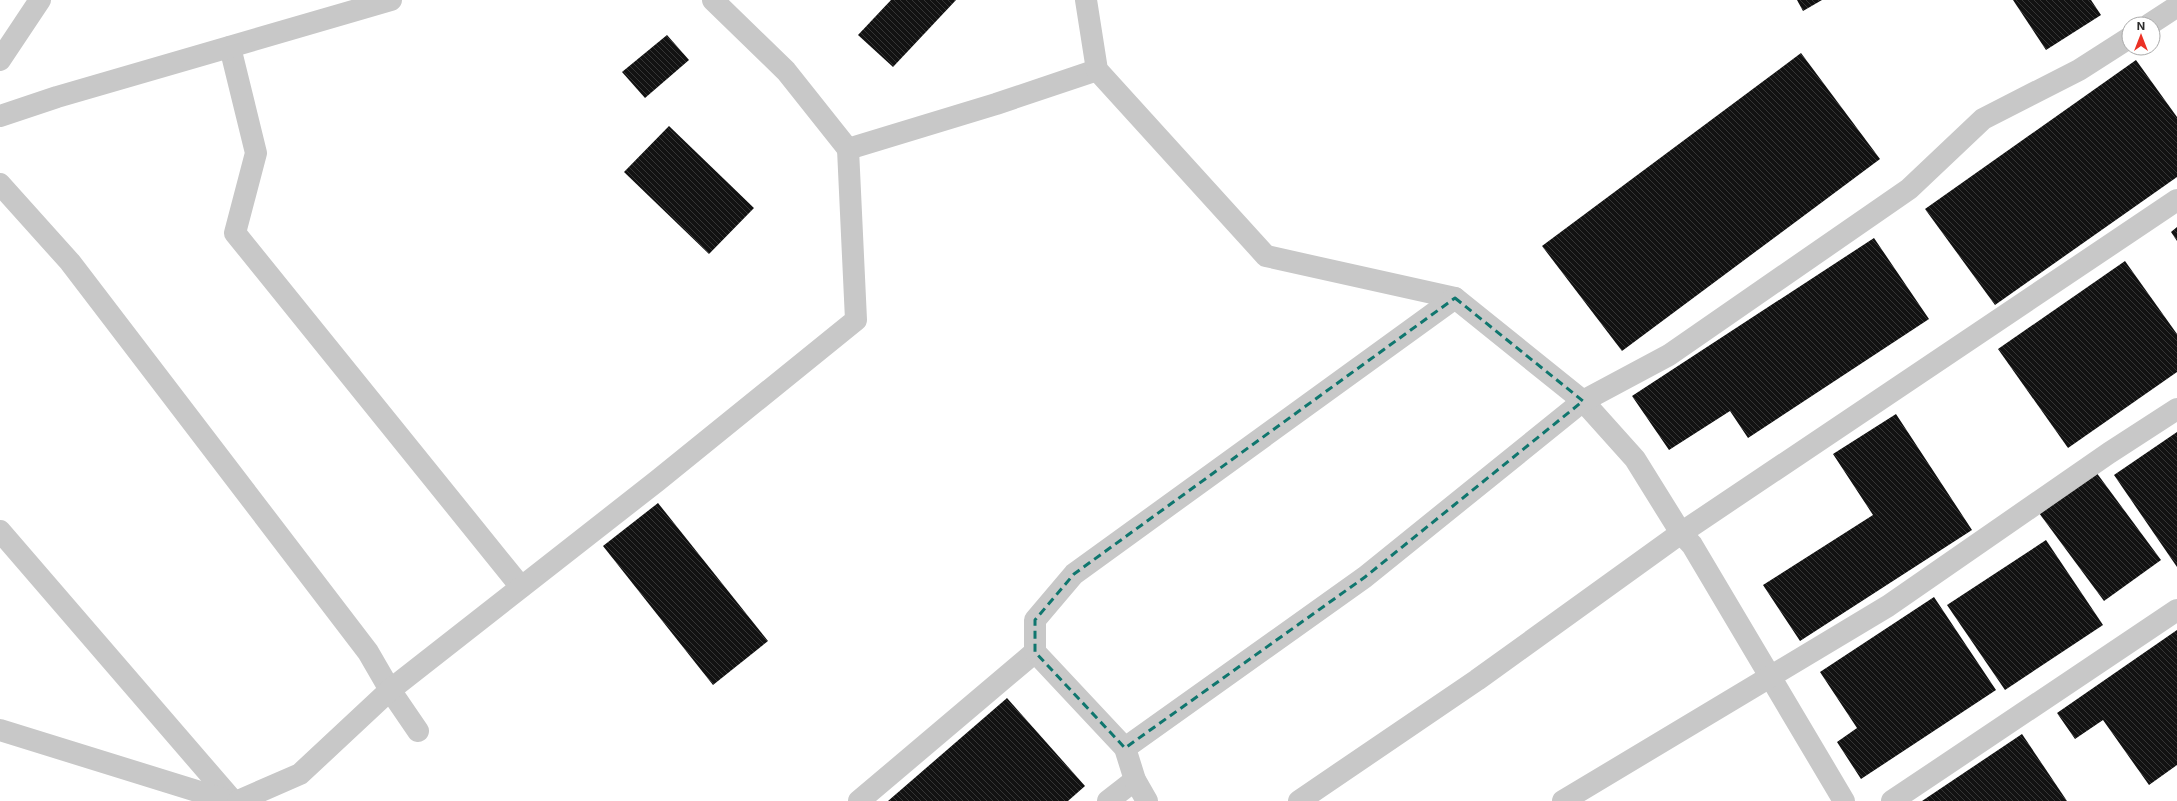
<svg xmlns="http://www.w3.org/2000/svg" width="2177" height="801" viewBox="0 0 2177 801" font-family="Inter,sans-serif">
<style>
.building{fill:url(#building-back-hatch)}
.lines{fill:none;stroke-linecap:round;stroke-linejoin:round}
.minor{stroke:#c8c8c8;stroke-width:22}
.marked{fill:none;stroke:#0f766e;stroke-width:3;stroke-dasharray:8 5;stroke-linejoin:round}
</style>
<defs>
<pattern id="building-back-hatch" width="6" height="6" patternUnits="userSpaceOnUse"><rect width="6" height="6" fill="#121212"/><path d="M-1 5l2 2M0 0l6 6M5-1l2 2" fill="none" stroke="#353535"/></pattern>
</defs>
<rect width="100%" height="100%" fill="#fff"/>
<g class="building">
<path d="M891,0H956L893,67L858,35Z"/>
<path d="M1797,0H1822L1803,11Z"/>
<path d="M2013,0H2091L2101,15L2046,50Z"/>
<path d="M667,35L689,60L645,98L622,72Z"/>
<path d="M1801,53L1880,159L1622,351L1542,246Z"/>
<path d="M2136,60L2177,117V177L1995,305L1925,209Z"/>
<path d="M669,126L754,208L709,254L624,172Z"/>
<path d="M2177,227V241L2171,232Z"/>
<path d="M1874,238L1929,319L1748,438L1730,411L1669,450L1632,396Z"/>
<path d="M2125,261L2177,334V372L2068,448L1998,349Z"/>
<path d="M1896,414L1972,530L1800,641L1763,585L1873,515L1833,454Z"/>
<path d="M2177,432V567L2114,475Z"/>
<path d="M2096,472L2161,560L2104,601L2039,513Z"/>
<path d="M658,503L768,641L713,685L603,546Z"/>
<path d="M2046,540L2103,625L2005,690L1947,605Z"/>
<path d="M1934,597L1996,690L1861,779L1837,742L1857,728L1820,672Z"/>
<path d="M2177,630V765L2149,785L2103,720L2075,739L2057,713Z"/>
<path d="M1007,698L1085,786L1068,801H888Z"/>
<path d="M2022,734L2067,801H1922Z"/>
</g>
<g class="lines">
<g class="minor">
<path d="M713,0L786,71L848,149L996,104L1097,70"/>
<path d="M1086,0L1097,70L1266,256L1455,298L1583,401L1635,459L1681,533L1692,545L1844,801"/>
<path d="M2150,24L2173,9"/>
<path d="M230,47L256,153L235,233L521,587"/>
<path d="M0,60L40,0"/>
<path d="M0,116L57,97L391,0"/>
<path d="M0,184L70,262L368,652L390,690L418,731"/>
<path d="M0,531L233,801"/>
<path d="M0,730L229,801"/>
<path d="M1125,748L1365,577L1583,401L1669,355L1909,189L1983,119L2079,70L2129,38"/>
<path d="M238,801L300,774L390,690L657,481L856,320L848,149"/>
<path d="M859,801L1035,652"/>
<path d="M1108,801L1135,780"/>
<path d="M1147,801L1135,780L1125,748L1035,652V620L1074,574L1455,298"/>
<path d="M1299,801L1477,680L1681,533L2177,200"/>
<path d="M1563,801L1888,606L2109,453L2177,409"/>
<path d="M1892,801L2177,610"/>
</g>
</g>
<path class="marked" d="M1455,298L1583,401L1365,577L1125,748L1035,652V620L1074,574Z"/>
<g transform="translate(2141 36)"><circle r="19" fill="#ffffff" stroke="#aaaaaa"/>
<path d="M0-3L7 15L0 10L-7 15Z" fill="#eb3125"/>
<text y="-6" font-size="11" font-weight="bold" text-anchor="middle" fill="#2b2b2b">N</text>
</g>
</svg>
